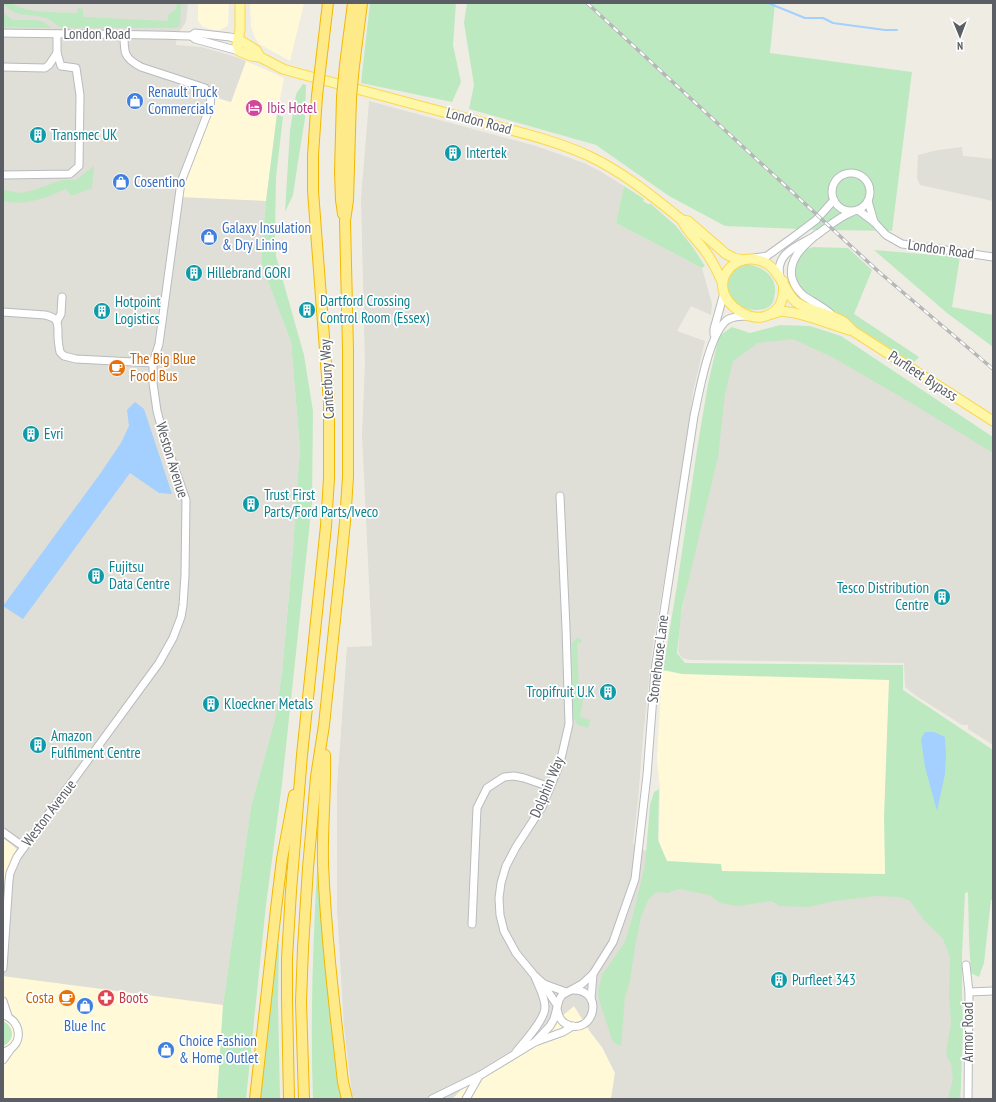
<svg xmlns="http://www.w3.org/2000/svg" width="996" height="1102" viewBox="0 0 996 1102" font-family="'PT Sans Narrow',sans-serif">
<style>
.commercial{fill:#fff9d8}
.industrial{fill:#dfded7}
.green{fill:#bde9c0}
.water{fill:#a3d0ff}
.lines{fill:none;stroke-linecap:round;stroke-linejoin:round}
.stream{stroke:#a3d0ff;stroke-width:2}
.minor-casing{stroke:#b8bbc0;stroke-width:9}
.major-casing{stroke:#fcd84f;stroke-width:11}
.highway-casing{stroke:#f2b800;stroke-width:12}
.minor{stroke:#fff;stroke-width:7}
.major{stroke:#fff7a8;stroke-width:9}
.highway{stroke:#ffea8a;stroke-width:10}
.rail-casing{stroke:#b6b7b8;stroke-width:3.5}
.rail{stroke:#fff;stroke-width:2;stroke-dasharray:6;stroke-linecap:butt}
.highway-bridge-casing{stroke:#f2b800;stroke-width:12;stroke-linecap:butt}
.highway-bridge{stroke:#ffea8a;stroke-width:10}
.labels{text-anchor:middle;stroke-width:3.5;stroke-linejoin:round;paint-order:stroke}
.street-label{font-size:15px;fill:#5b5f65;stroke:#fff}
.shop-label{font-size:15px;fill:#366cbe;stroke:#fff;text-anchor:start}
.hotel-label{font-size:15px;fill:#b23c85;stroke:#fff;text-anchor:start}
.culture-label{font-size:15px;fill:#0d838f;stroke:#fff;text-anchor:start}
.food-label{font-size:15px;fill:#c56008;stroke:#fff;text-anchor:start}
.health-label{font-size:15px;fill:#be3a42;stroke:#fff;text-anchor:start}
</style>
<rect width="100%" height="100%" fill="#efede3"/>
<g class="commercial">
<path d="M198,3H229L228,23L227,26L220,30H214L203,27L198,21Z"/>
<path d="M250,3H304L290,61L259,44L255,38L251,27Z"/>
<path d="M246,61L284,78L277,114L266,201L179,198L211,96L231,102Z"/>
<path d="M671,667L894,671L932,885L731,875L666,862L659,842L660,789L657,759L662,673Z"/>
<path d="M3,838L17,848L8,867L3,938Z"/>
<path d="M3,976L183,999L223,1005L217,1099H3Z"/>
<path d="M574,1006L591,1033L602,1047L615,1073L611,1099H452L465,1086L532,1041Z"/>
</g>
<g class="industrial">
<path d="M3,3H188L186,22L177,35L176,45L201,47L233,56L246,61L231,102L211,96L179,197L266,201L261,263L291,342L300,450L298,473L293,549L286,626L282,673L275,719L251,807L223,1005L3,976V938L8,867L17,849L3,838Z"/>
<path d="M369,101L536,146L584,163L600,171L624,186L616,223L702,268L712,304L711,315L691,306L677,331L705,341L693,392L685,456L652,651L643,738L638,800L633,844L666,862L731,875L951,887L961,1099H611L615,1073L602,1047L591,1033L574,1006L532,1041L465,1086L452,1099H355L352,1095L344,1027L337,909V787L347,647L372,646L362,434L365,363L361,198Z"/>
<path d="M962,147L963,156L993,159V201L920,185L917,178L918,155L938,150Z"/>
<path d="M811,334L993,446V745L968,729V725H962L915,695L905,687L904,663L690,660L682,658L678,652L680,623L717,418L735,343Z"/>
</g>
<g class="green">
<path d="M5,3C15,3 19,8 29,10C45,13 61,12 77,13L78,8L83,9V17L168,21V15L176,9L177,3H181L180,26L175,28H62C56,25 52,20 46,18C30,13 15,18 4,4Z"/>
<path d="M370,3H456L453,45L461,82L452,102L361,83Z"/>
<path d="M467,3H775L770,53L912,72L892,231L824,230L725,226L669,196L596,145L469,109L474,85L464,23Z"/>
<path d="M3,13L13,20H36L43,22L48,25L51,28L3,27Z"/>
<path d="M303,84L306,85L305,118L298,162L293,195L285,212L290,130L296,94Z"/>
<path d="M277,114L283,117L276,177L275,235L276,256L304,355L313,411L312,503L282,784L266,905L246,1099H217L223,1005L251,807L275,719L282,673L293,549L298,473L300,450L291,342L261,263L266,201Z"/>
<path d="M94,166L92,188L71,196L66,189C45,198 27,206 3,201V190L21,193L34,190L62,180H76Z"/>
<path d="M624,186L644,199L643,201L648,204H651L676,226L692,246L705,266L702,268L616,223Z"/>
<path d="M813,247L848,248L872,270L854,314L919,357L913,363L803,293L794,278L795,262L802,251Z"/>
<path d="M874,250L960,257L952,307L993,315V347L947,313Z"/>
<path d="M746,264C762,266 777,276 775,293C774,297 774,302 771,305C767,309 762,310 757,310C727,311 711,272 746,264Z"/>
<path d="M780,325L810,326L841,336L993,437V453L913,404L834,358L793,339L758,343L733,361L725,394L718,457L682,608L677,653L685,663L903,665V690L993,750V900H991L984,963L979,977L971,973L969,940L968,892L965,893L962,955V995L963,1028L961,1087L959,1099H948L953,1079L951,1064L946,1055L948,1041L951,1024L949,995L950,957L943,939L924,920L910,901L900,897L876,896L834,901L809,907L780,906L771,901L738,906L720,903L709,895L679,889L668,893L657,892L649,898L641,917L635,946L630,981L625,997L621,1046L613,1042L600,1003L598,992L602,975L625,942L633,915L645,865L650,805L654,792L659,789L658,840L667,861L721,864L722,871L885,874L884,817L889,680L682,674L663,670L677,585L698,443L708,384L719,336L732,327L750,333Z"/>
<path d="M577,638H579L582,641V642L577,643L579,688L585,689L580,717L590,720L588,728L578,725L573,717L572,647V643Z"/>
<path d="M317,869H320L328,984L339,1090L342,1099H313C310,1022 313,945 317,869Z"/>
<path d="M276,944H279L278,1000L280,1099H260Z"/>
<path d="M3,1021C15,1027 15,1041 3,1046Z"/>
</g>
<g class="water">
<path d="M135,402L144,409L172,494L159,493L130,473L23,619L3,606L100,474L121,443L129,426L127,410Z"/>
<path d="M925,732H934L945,737L946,753L945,774L937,811L925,767L921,739Z"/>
</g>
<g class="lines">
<path class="stream" d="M768,3L805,18H823L833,23L885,30H897"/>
<g class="minor-casing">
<g id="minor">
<path d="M3,33C66,34 128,34 191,36L195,33L230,37L238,39"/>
<path d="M191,36L195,39L239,51"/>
<path d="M3,67L45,68L49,65L57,53"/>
<circle cx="851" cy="192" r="19"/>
<path d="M3,175L70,174L79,166L80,95L76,68L61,66L57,53V34"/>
<path d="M868,201L874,222"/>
<path d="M858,210L874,222L886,235L902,244L946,250L993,257"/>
<path d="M817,234C804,246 788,258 792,278C794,285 798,291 804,296C813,302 824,307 832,315"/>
<path d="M754,258L767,256L792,238L816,220L834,200"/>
<path d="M780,277C774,251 802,245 818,234C829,226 839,217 852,212"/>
<path d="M3,312L45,315C59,318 58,323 58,336C58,342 59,347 60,352L64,356L76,359L153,363"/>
<path d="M57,321L61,314L62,297"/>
<path d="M714,334V329L724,293"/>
<path d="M560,496L566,628L569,724L560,763L542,807L516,847L506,866L501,883L499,898L500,915L504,931L516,953L534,975L544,984L566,992"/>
<path d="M3,832L24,847"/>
<path d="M472,924L477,808L487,788L504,777L514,776L524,778L550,787"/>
<path d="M966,965L969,992L968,1099"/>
<path d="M3,968L9,880L10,873L17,857L159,663L173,638L181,617L183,605L185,575L186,500L165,441L157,411L153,383V363L159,344L181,182L210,107L211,96L205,88L141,67C124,58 124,53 124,35"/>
<path d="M544,984L549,993L557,1005"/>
<path d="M969,992L993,991"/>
<path d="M591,999L593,974"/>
<path d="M3,1001L8,1016"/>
<path d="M557,1009C558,1015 560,1021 566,1024C593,1038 607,989 572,990"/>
<path d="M3,1015C23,1021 24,1047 3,1052"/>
<path d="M535,1042L550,1026L554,1019L559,1000L562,995L582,984L593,974L613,942L635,879L647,775L655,670L694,416C699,393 709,334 727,320C733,316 742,316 749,316"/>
<path d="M516,1052C524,1042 545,1020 545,1007C545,997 539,987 535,977"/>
<path d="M3,1060L10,1050"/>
<path d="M432,1099L479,1076L535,1042L563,1032L573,1026"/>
<path d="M466,1099L479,1076"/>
</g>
</g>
<g class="major-casing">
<g id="major">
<path d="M240,3V30L237,44L239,51L251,56L260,57L283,69L297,73C361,90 425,107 488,124C522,133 557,141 589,156C623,172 652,196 682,220L688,221L726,254L734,258L743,260"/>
<path d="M238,39L256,50L260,57"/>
<path d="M682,220C686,230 695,238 702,247C711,258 717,270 722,282"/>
<path d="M783,281C785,297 782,310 766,316C757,319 747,316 739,311C701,286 737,243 769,265C782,275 785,293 796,302C810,312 830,313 844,322C847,325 850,328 853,331L993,421"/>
<path d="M772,314L781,311L795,313L813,318L849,330"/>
</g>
</g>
<g class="highway-casing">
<g id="highway">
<path d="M342,97L340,172L341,200L343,214"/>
<path d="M325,755C326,791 322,828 323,864C326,937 335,1010 343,1082L347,1099"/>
<path d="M255,1099L276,909L282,859L294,795"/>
<path d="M289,1099L287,999V958L291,891L302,755L326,526L329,478V403L313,191V155L317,96"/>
<path d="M304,1099L301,1002L303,948L308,868L316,777L324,725L340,572L345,522L348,477V350L345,221L348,200L351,97"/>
</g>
</g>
<use href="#minor" class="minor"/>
<use href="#major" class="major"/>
<use href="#highway" class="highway"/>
<g class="rail-casing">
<path id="rail" d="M587,3L879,272L993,369"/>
</g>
<use href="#rail" class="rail"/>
<g class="highway-bridge-casing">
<g id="highway-bridge">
<path d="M317,96L328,3"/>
<path d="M342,97L345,65L353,3"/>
<path d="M351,97L354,66L362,3"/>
</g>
</g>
<use href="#highway-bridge" class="highway-bridge"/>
</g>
<defs>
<g id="shop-disc" transform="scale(0.9)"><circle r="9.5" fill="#3f7fe0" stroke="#fff"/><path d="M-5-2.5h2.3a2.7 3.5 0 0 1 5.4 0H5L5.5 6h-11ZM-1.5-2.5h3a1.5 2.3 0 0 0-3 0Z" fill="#fff"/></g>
<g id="hotel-disc" transform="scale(0.9)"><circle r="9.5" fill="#d1479c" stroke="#fff"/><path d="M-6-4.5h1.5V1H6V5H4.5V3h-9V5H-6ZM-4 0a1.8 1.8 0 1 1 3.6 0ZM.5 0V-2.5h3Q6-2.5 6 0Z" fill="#fff"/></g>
<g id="building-disc" transform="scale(0.9)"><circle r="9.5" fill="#0f9aa8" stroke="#fff"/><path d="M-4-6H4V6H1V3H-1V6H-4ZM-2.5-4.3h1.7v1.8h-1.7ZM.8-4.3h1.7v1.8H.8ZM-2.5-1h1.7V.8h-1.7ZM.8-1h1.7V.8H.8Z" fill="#fff"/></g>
<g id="cafe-disc" transform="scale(0.9)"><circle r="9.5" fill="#e8710a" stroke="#fff"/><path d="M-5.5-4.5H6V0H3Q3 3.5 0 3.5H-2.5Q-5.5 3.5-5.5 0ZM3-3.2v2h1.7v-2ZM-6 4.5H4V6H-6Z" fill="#fff"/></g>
<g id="pharmacy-disc" transform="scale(0.9)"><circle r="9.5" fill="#e0444e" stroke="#fff"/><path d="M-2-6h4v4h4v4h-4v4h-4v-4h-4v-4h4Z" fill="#fff"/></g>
</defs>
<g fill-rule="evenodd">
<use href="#shop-disc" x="135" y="101"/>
<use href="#hotel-disc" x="254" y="108"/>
<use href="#building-disc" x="38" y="135"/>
<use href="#building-disc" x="453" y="153"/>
<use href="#shop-disc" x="121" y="182"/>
<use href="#shop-disc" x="209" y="237"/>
<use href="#building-disc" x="194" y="273"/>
<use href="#building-disc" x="307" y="310"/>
<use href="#building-disc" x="102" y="311"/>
<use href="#cafe-disc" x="117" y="368"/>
<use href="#building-disc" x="31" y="434"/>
<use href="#building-disc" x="251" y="504"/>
<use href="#building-disc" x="96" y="576"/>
<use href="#building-disc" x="942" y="597"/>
<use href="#building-disc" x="608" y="692"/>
<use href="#building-disc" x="211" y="704"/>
<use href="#building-disc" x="38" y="745"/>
<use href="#building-disc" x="779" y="980"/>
<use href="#cafe-disc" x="67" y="998"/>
<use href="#pharmacy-disc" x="106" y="998"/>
<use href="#shop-disc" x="85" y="1006"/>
<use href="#shop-disc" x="166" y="1050"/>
</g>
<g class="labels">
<g class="street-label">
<text x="97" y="39">London Road</text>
<text transform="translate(479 121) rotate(15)" y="5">London Road</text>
<text transform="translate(941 249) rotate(8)" y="5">London Road</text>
<text transform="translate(923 376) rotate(33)" y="5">Purfleet Bypass</text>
<text transform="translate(327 379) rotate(-93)" y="5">Canterbury Way</text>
<text transform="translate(172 460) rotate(73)" y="5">Weston Avenue</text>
<text transform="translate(658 659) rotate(-83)" y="5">Stonehouse Lane</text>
<text transform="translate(547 787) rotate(-67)" y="5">Dolphin Way</text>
<text transform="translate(49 813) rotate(-53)" y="5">Weston Avenue</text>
<text transform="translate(968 1032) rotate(-90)" y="5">Armor Road</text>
</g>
<g class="shop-label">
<text x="148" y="97">Renault Truck<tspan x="148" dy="17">Commercials</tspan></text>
<text x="134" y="187">Cosentino</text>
<text x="222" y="233">Galaxy Insulation<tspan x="222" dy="17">&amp; Dry Lining</tspan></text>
<text x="85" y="1031" text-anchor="middle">Blue Inc</text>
<text x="179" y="1046">Choice Fashion<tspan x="179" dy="17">&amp; Home Outlet</tspan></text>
</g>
<g class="hotel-label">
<text x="267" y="113">Ibis Hotel</text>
</g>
<g class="culture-label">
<text x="51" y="140">Transmec UK</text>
<text x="466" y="158">Intertek</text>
<text x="207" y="278">Hillebrand GORI</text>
<text x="320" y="306">Dartford Crossing<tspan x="320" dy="17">Control Room (Essex)</tspan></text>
<text x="115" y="307">Hotpoint<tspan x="115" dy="17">Logistics</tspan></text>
<text x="44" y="439">Evri</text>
<text x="264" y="500">Trust First<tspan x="264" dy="17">Parts/Ford Parts/Iveco</tspan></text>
<text x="109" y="572">Fujitsu<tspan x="109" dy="17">Data Centre</tspan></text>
<text x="929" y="593" text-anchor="end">Tesco Distribution<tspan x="929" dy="17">Centre</tspan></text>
<text x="595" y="697" text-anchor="end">Tropifruit U.K</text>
<text x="224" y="709">Kloeckner Metals</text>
<text x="51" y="741">Amazon<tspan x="51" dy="17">Fulfilment Centre</tspan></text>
<text x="792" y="985">Purfleet 343</text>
</g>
<g class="food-label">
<text x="130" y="364">The Big Blue<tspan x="130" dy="17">Food Bus</tspan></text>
<text x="54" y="1003" text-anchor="end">Costa</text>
</g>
<g class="health-label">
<text x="119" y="1003">Boots</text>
</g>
</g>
<rect width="996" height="1102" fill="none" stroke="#5b5f65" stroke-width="8"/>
<g transform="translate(960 36) rotate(179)" stroke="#ffffff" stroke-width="3" paint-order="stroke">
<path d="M0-3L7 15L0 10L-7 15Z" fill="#5b5f65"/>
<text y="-6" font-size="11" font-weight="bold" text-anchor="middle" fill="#5b5f65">N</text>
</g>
</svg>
